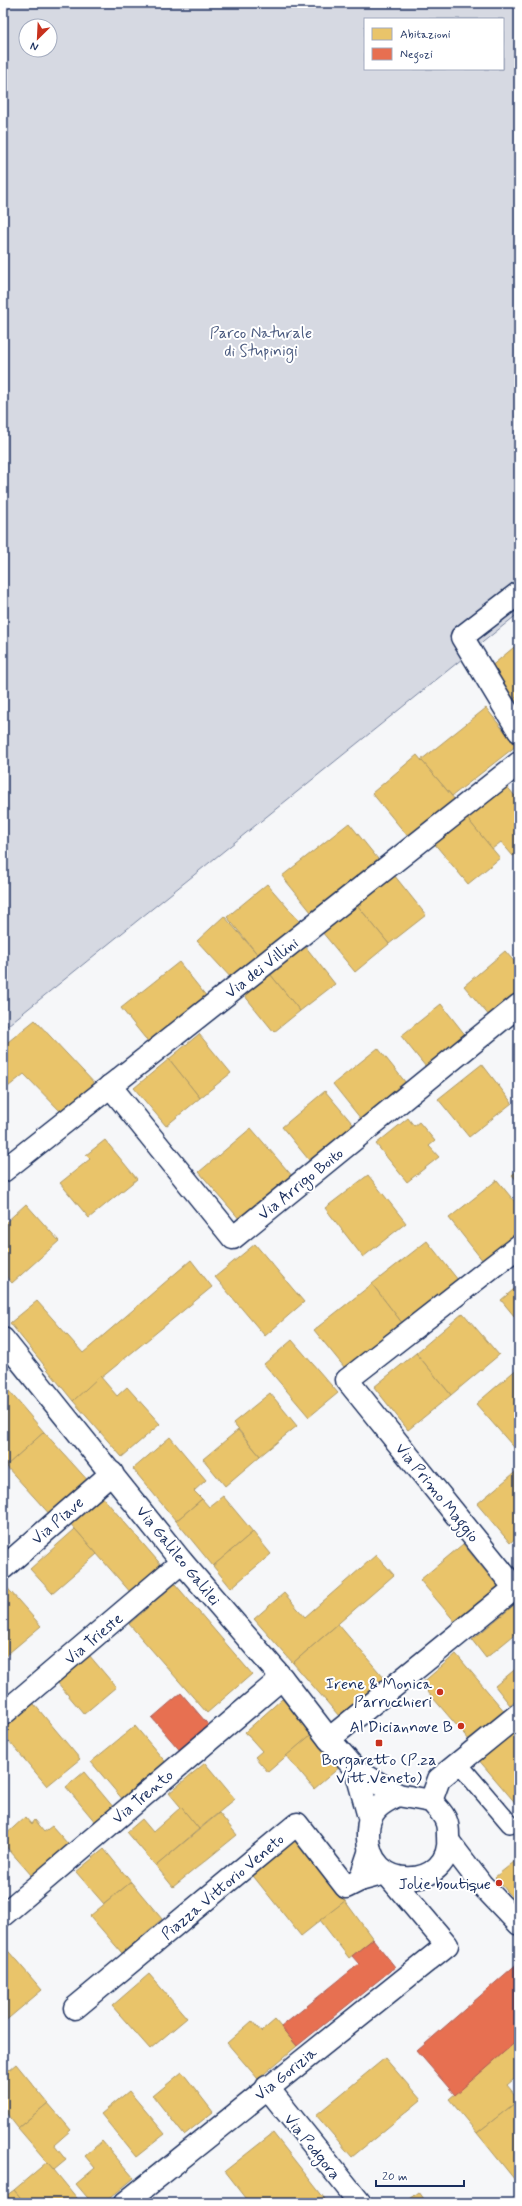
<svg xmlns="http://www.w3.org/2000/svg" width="522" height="2206" viewBox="0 0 522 2206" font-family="Mynerve,sans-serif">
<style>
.green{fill:#d6d9e2;stroke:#7884a0;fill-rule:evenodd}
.homes{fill:#e9c46a;stroke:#ab9766}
.shops{fill:#e76f51;stroke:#aa5c55}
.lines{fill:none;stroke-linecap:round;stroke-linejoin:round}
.service-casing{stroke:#1b2f5e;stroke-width:20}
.minor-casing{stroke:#1b2f5e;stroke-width:25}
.tertiary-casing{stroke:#1b2f5e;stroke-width:25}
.service{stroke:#fff;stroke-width:17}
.minor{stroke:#fff;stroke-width:22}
.tertiary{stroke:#fff;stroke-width:22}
.poi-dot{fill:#c8321e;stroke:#fff;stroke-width:1.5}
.labels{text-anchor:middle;stroke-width:4;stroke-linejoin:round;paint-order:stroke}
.park-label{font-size:16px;fill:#4a5a7f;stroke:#fff}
.street-label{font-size:16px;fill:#1b2f5e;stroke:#fff}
.poi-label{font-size:16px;fill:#1b2f5e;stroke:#fff;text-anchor:end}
</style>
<rect width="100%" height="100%" fill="#f6f7f9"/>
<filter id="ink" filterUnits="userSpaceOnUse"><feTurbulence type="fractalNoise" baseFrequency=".025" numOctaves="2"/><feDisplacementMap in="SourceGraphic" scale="8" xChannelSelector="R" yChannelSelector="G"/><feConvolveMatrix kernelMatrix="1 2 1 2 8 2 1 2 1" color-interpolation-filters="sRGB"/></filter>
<g filter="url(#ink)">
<path class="green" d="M3,3H519V613L3,1029ZM365,19H503V69H365ZM26,26H50V50H26Z"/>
<g class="homes">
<path d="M519,643V695L514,699L489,668Z"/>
<path d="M519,695V704L514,699Z"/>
<path d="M486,708L516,746L452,796L421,760Z"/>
<path d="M417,755L456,801L410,839L372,793Z"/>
<path d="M505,784L519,801V851L513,856L501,842L492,849L465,816Z"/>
<path d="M465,816L500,858L468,884L433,842Z"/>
<path d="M349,823L378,859L311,912L282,876Z"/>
<path d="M394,875L426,915L389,944L357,905Z"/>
<path d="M267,884L300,922L259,956L227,917Z"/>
<path d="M357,905L389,944L355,972L322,932Z"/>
<path d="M224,916L259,956L233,980L197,941Z"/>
<path d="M305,946L335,984L300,1011L270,974Z"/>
<path d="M505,951L519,967V995L491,1018L464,986Z"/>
<path d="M179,962L207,997L149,1043L121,1008Z"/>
<path d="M270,974L300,1011L274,1032L244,995Z"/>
<path d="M441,1004L470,1041L430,1072L401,1036Z"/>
<path d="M35,1020L98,1087L64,1115L24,1074L3,1091V1046Z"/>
<path d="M199,1034L231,1073L200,1098L169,1059Z"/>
<path d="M378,1048L410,1088L365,1124L333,1084Z"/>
<path d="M169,1059L200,1098L166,1126L134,1088Z"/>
<path d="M482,1064L512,1103L469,1137L438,1099Z"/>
<path d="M325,1091L357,1129L313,1165L282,1127Z"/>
<path d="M408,1118L414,1126L419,1122L435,1141L429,1146L439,1157L407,1182L376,1144Z"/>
<path d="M251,1128L293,1177L241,1221L199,1172Z"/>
<path d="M105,1140L137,1179L89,1218L60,1183L90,1159L86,1155Z"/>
<path d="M519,1169V1183L512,1175Z"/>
<path d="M368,1175L406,1223L363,1257L325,1208Z"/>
<path d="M497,1180L519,1207V1233L483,1261L449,1218Z"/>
<path d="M26,1204L59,1241L12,1283L3,1273V1225Z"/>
<path d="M427,1241L462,1285L406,1328L372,1284Z"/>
<path d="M255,1244L304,1302L265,1336L215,1277Z"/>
<path d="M191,1260L212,1287L73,1401L10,1323L37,1301L83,1353Z"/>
<path d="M372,1284L406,1328L349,1373L314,1330Z"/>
<path d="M519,1285V1322L501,1300Z"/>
<path d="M463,1313L499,1355L451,1395L416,1353Z"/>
<path d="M292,1340L338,1393L309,1417L264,1364Z"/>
<path d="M416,1353L451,1395L408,1430L374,1387Z"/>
<path d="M519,1367V1453L476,1404Z"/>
<path d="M100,1376L117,1396L127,1387L160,1424L122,1457L73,1401Z"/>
<path d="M3,1384L44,1432L3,1469Z"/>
<path d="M270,1393L297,1426L260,1456L233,1423Z"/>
<path d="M238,1430L260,1456L225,1486L203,1459Z"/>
<path d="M44,1432L91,1484L53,1518L6,1466Z"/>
<path d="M170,1437L206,1480L194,1491L202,1499L176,1521L133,1469Z"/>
<path d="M519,1469V1535L510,1543L477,1504Z"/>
<path d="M100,1494L163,1567L132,1594L68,1521Z"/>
<path d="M223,1496L253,1532L213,1566L176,1521L202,1499L209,1507Z"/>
<path d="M75,1529L97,1554L52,1593L30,1569Z"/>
<path d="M253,1532L271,1554L231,1588L213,1566Z"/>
<path d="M3,1543L10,1551L3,1557Z"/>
<path d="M463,1544L499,1588L456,1623L420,1580Z"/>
<path d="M376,1555L394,1575L293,1663L254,1619L284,1593L305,1617Z"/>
<path d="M3,1583L41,1626L3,1658Z"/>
<path d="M175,1584L252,1674L207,1713L129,1624Z"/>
<path d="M519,1601V1631L486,1658L472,1640Z"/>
<path d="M338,1624L384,1678L339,1716L293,1663Z"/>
<path d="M456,1654L505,1712L470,1741L421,1684Z"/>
<path d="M89,1655L116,1687L84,1714L57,1682Z"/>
<path d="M519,1666V1697L510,1705L495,1686Z"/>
<path d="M29,1698L80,1759L47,1786L3,1734V1720Z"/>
<path d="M282,1699L313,1733L268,1772L255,1757L262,1751L245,1732Z"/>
<path d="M135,1726L168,1765L124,1801L91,1762Z"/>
<path d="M514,1727L519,1733L518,1806L477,1758Z"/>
<path d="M313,1733L341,1766L314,1789L286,1756Z"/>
<path d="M205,1763L235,1799L199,1829L169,1793Z"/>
<path d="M84,1772L114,1808L96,1823L66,1787Z"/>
<path d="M181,1807L199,1829L156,1866L127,1832L142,1819L153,1832Z"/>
<path d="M219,1813L237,1835L173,1887L156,1866Z"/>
<path d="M25,1817L31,1824L34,1820L44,1832L52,1826L68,1844L32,1876L3,1843V1837Z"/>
<path d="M293,1837L345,1901L301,1936L250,1872Z"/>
<path d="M104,1849L131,1882L104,1904L76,1872Z"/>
<path d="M519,1858V1905L495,1877Z"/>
<path d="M131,1882L162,1919L122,1953L90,1916Z"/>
<path d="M345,1901L373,1939L349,1958L320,1920Z"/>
<path d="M3,1945L42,1990L3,2023Z"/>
<path d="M149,1974L187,2018L150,2049L112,2006Z"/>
<path d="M275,2020L297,2046L258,2079L227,2043L252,2021L261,2032Z"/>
<path d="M519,2039V2075L507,2085L519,2100L477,2133L449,2099Z"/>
<path d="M385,2058L421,2100L352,2157L316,2115Z"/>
<path d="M16,2064L48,2103L18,2128L3,2109V2075Z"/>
<path d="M182,2072L213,2112L184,2135L153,2096Z"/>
<path d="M129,2091L165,2134L136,2157L101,2114Z"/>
<path d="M519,2100V2185L477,2133Z"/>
<path d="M48,2103L71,2130L54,2145L66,2160L54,2170L18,2128Z"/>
<path d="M273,2133L328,2203H250L225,2171Z"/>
<path d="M102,2141L134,2178L104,2203H92L76,2184L95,2168L85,2156Z"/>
<path d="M47,2162L54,2170L81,2203H25L14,2190Z"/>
<path d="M14,2190L25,2203H3V2198Z"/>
<path d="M419,2192L427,2203H405Z"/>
</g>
<g class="shops">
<path d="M181,1693L211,1728L183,1754L152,1718Z"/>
<path d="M373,1939L395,1967L297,2046L281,2027L359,1964L352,1956Z"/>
<path d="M519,1962V2039L455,2095L417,2051Z"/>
</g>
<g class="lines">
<g class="service-casing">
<path id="service" d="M458,1763L510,1824"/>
</g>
<g class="minor-casing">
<g id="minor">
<path d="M519,593L462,637L519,731"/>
<path d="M110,1086L233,1238L519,1005"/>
<path d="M3,1171L519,763"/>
<path d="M3,1568L112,1473"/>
<path d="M3,1714L182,1562"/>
<path d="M329,1739L515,1588L347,1380L519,1246"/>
<path d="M431,1801L439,1779L519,1714"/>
<path d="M449,1842L481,1884L519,1924"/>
<path d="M3,1915L282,1678"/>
<path d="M75,2008L297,1824L346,1887L360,1880"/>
<path d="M267,2087L360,2203"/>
<path d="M125,2203L447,1945L386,1873L360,1880L370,1850"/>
</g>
</g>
<g class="tertiary-casing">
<g id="tertiary">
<path d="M3,1339L182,1562L282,1678L329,1739L356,1770L398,1795"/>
<path d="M356,1770L369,1817"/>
<path d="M398,1795L431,1801C436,1807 444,1814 446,1821C448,1825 448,1831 448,1836C454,1890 365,1896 368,1832C368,1811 381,1803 398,1795Z"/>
</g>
</g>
<use href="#service" class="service"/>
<use href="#minor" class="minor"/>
<use href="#tertiary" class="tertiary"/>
</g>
</g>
<g class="poi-dot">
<circle cx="440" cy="1692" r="4"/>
<circle cx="461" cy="1726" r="4"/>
<rect x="375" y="1739" width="8" height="8" rx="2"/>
<circle cx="499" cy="1883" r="4"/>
</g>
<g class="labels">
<g class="park-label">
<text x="261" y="338">Parco Naturale<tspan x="261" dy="18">di Stupinigi</tspan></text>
</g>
<g class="street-label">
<text transform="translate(261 967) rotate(-38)" y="6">Via dei Villini</text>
<text transform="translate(300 1183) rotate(-39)" y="6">Via Arrigo Boito</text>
<text transform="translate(438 1492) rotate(51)" y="6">Via Primo Maggio</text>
<text transform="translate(57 1520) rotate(-41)" y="6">Via Piave</text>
<text transform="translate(179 1555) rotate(51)" y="6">Via Galileo Galilei</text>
<text transform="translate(93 1638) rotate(-40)" y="6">Via Trieste</text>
<text transform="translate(142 1796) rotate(-40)" y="6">Via Trento</text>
<text transform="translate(222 1886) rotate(-40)" y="6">Piazza Vittorio Veneto</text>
<text transform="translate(285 2073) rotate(-39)" y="6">Via Gorizia</text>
<text transform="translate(313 2146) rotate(51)" y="6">Via Podgora</text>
</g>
<g class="poi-label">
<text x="432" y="1689">Irene &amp; Monica<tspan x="432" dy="18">Parrucchieri</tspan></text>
<text x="453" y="1732">Al Diciannove B</text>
<text x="379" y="1765" text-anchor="middle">Borgaretto (P.za<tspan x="379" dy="18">Vitt.Veneto)</tspan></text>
<text x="491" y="1889">Jolie boutique</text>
</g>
</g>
<rect width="522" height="2206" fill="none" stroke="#fff" stroke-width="16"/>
<rect x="8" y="8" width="506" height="2190" fill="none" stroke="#1b2f5e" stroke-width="1.5" filter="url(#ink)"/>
<rect x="364" y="18" width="140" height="52" fill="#ffffff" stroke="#a4acbf"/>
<rect x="372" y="28" width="20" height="12" fill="#e9c46a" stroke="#a4acbf"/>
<text x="400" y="38" font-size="12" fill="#1b2f5e">Abitazioni</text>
<rect x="372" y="48" width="20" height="12" fill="#e76f51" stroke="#a4acbf"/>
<text x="400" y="58" font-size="12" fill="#1b2f5e">Negozi</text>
<g transform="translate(38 38) rotate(204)"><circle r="19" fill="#ffffff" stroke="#a4acbf"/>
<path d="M0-3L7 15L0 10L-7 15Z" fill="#c8321e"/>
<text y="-6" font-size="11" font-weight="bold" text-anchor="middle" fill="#1b2f5e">N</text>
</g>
<path d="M376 2180v6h88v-6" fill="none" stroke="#1b2f5e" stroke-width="2"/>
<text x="382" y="2180" font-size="12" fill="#1b2f5e" stroke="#ffffff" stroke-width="3" paint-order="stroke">20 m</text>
</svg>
